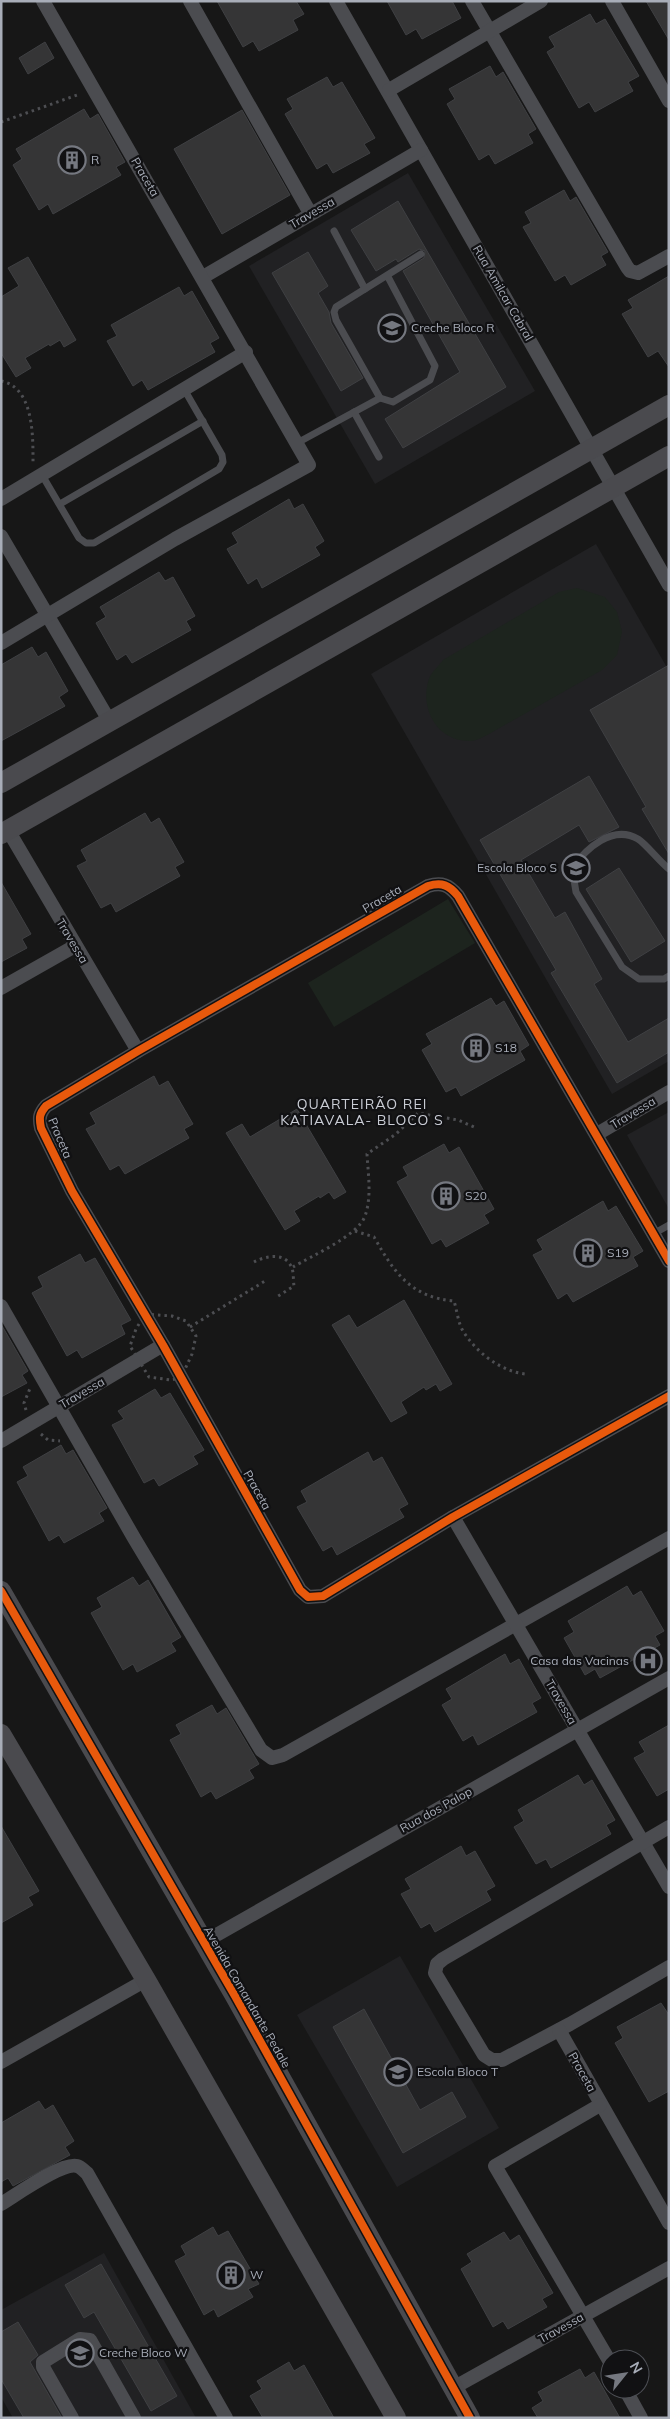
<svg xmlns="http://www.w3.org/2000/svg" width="670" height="2419" viewBox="0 0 670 2419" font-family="Mulish,sans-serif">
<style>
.built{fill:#212123}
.green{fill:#1d241e}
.building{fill:#353536;stroke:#3f4043}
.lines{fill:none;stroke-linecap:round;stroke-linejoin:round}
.path{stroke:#4d4e52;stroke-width:3;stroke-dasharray:2.5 4;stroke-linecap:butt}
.lane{stroke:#4b4c50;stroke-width:7}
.street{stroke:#4b4c50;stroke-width:14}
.secondary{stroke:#4a4a4e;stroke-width:20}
.cycleway-casing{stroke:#111113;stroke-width:11}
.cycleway{stroke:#e8590c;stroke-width:8}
.labels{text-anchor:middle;stroke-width:4.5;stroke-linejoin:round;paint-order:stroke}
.poi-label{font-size:12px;fill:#a8adb8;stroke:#111113;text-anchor:start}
.street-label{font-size:12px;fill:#a8adb8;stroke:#111113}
.neighbourhood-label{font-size:14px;letter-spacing:1px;fill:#c9ccd4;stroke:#111113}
</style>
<rect width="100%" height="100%" fill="#171717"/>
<g class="built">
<path d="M408,173L535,391L375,484L249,266Z"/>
<path d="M596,544L669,671V1061L612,1094L371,674Z"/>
<path d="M669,1112V1209L627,1135Z"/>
<path d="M400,1956L499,2128L397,2187L297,2015Z"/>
<path d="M104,2253L196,2418H13L1,2397V2310Z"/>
</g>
<g class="green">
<path d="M577,588L605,597L617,612L622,632L617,655L602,670L489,734C483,737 476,741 471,741C437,742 419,708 429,679C431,672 439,666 443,660L559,592Z"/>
<path d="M448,899L475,943L334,1027L308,983Z"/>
</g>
<g class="building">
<path d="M217,1H296L304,14L293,20L298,30L259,51L253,41L243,47Z"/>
<path d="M387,1H452L461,18L422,39L416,29L406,35Z"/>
<path d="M646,1H669V40Z"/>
<path d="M590,14L596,24L605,19L639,76L628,82L633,91L595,112L589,102L579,108L547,52L555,47L549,37Z"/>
<path d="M45,42L54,58L28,74L19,58Z"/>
<path d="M490,66L496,77L503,72L536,129L528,134L533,143L495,164L489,154L479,160L447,104L455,99L449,89Z"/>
<path d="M327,77L333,87L342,82L375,138L364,144L370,153L333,173L327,163L317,169L285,114L293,109L287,99Z"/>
<path d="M84,109L90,119L98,114L125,162L116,167L121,175L53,214L48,204L39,210L13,165L22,159L16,149Z"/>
<path d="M242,110L290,195L222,234L174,149Z"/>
<path d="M564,190L570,201L576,197L608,252L601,256L606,265L571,285L565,275L555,281L523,227L531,223L525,212Z"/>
<path d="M398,201L506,387L403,448L385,419L460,372L403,271L424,258L425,251L419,249L398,262L396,259L376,271L351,230Z"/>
<path d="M308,252L328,286L318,293L329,312L331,323L363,378L341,391L272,273Z"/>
<path d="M28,257L76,340L64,347L60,340L50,346L49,344L25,358L31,368L16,377L1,353V297L19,286L8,268Z"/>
<path d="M669,276V367L658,351L648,357L622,314L633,308L628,300Z"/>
<path d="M179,287L184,296L192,291L219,338L210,343L215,352L148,390L142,380L133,386L107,341L117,336L111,325Z"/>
<path d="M289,499L294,509L303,504L324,541L315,547L320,555L262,588L257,578L248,584L227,549L238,543L232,533Z"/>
<path d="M159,572L165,581L173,577L195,616L186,621L191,630L132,663L126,654L117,660L96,623L106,617L100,607Z"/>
<path d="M32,647L38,657L46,652L68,691L59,697L65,706L1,741V665Z"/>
<path d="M669,665V854L642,809L646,807L590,710Z"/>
<path d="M589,776L619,827L589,842L579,825L521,860L555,918L565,912L602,979L594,984L628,1042L669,1018V1052L617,1083L551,973L556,970L480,840Z"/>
<path d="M145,813L151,823L159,818L184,862L175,867L180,876L116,912L111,903L101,908L77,866L87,861L81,850Z"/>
<path d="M619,868L665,941L631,962L586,889Z"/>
<path d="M1,882L31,934L22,939L27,948L1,962Z"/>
<path d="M491,998L496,1006L504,1001L529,1045L520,1051L525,1060L461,1096L456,1087L446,1092L422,1050L432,1044L426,1034Z"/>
<path d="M154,1076L159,1086L168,1081L193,1124L184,1129L189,1138L125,1174L119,1165L110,1170L86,1129L96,1124L90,1113Z"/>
<path d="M297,1109L346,1192L334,1199L329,1192L320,1198L319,1196L294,1211L300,1221L285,1230L226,1133L242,1124L250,1137Z"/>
<path d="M444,1144L449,1153L459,1147L494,1209L484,1215L489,1223L446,1247L441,1239L432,1244L397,1182L408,1176L403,1167Z"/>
<path d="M603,1201L608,1211L616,1206L643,1251L633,1257L638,1266L573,1302L567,1293L558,1299L533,1255L543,1250L537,1240Z"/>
<path d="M80,1254L85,1263L95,1258L131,1320L121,1325L125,1334L82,1358L77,1350L67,1356L32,1293L43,1287L38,1277Z"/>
<path d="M404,1300L452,1384L440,1391L436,1384L426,1390L424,1387L401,1402L407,1413L391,1422L332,1325L349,1315L357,1328Z"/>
<path d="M1,1324L28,1371L22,1375L27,1383L1,1397Z"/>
<path d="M155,1389L161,1398L170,1393L204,1450L193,1456L198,1464L159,1486L154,1478L144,1483L112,1425L124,1419L118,1411Z"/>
<path d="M61,1445L66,1454L73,1450L107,1508L99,1513L104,1521L64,1543L59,1535L49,1541L17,1482L28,1476L23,1467Z"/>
<path d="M368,1452L373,1462L382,1457L408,1504L399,1509L404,1517L337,1555L332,1546L323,1551L297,1507L307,1502L301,1491Z"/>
<path d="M133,1577L139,1586L148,1580L181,1637L171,1643L176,1651L137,1672L133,1664L123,1670L91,1613L102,1607L97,1598Z"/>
<path d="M627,1586L633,1596L641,1591L664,1631L655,1636L660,1645L600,1678L595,1669L585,1675L564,1638L574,1632L568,1621Z"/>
<path d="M505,1654L510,1664L519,1659L534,1686L541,1698L532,1703L537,1712L478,1745L473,1735L463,1741L442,1705L452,1699L446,1689Z"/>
<path d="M212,1705L217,1714L226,1708L259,1764L249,1770L254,1778L216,1799L211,1791L201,1797L170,1740L181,1734L176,1725Z"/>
<path d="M669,1725V1789L657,1796L634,1758L645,1752L639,1742Z"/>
<path d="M578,1775L584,1785L592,1780L615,1820L606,1825L611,1834L551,1868L546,1859L536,1864L514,1827L524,1821L518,1810Z"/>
<path d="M1,1826L39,1891L28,1897L33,1905L1,1923Z"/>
<path d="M461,1846L466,1856L475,1851L495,1886L486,1891L491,1900L435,1932L430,1923L421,1928L401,1894L411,1889L405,1879Z"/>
<path d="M661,2003L669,2015V2091L649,2102L615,2043L623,2038L617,2027Z"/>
<path d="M364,2009L420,2110L452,2092L466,2117L403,2153L333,2027Z"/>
<path d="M39,2101L45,2110L53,2105L74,2141L65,2147L70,2155L13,2186L8,2178L1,2182V2123Z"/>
<path d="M213,2227L218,2236L228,2231L259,2284L248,2289L253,2297L218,2317L214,2309L204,2315L175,2261L186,2255L181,2246Z"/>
<path d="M504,2232L510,2241L519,2235L553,2293L542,2299L547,2307L508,2329L503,2321L493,2327L461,2269L472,2262L467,2254Z"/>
<path d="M101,2264L177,2396L151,2411L94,2312L84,2318L65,2285Z"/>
<path d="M18,2322L38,2355L30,2362L62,2418H24L1,2379V2332Z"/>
<path d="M289,2362L294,2371L304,2365L334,2418H263L250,2396L262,2389L257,2381Z"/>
<path d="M580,2369L585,2378L594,2372L620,2418H538L532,2408L543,2401L538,2392Z"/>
</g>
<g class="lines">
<g class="path">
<path d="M1,122L80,94"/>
<path d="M1,381C34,387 33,437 33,462"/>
<path d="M355,1231L374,1237C394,1272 410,1297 454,1301C457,1310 458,1323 463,1331C476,1352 500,1371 525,1374"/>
<path d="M254,1262C265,1256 284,1252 291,1266C294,1271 293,1280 294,1286L275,1298"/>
<path d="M293,1267C311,1256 358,1236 365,1216C372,1197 368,1173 367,1154L396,1134L418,1113L458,1120L474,1127"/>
<path d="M145,1314L172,1316L186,1321L196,1336L192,1354L181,1378L171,1380L149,1377L130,1346L136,1329Z"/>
<path d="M190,1327L265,1281"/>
<path d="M26,1410L24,1403L31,1386"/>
<path d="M41,1434L48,1440L60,1441"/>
</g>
<g class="lane">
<path d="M334,231L365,289"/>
<path d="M387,275L435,366L430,380L393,402L380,398L336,320L334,312L336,307L421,254"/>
<path d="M354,412L379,457"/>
<path d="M297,443L380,398"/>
<path d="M42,475L79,538L86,543H94L219,469L223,462L222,455L184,389"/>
<path d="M60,504L203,421"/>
<path d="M669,869C660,862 646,844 638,839C612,824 586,849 572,868L576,892L622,967L639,979H664L669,976"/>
<path d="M653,1234L669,1225"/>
</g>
<g class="street">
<path d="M190,1L310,213"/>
<path d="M336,1L669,585"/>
<path d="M472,1L627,267L630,271L638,273L669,256"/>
<path d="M612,1L669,101"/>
<path d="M389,90L541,1"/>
<path d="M203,277L421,150"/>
<path d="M1,499L246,352"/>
<path d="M1,536L110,722"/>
<path d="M1,643L175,539L309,465L43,1"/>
<path d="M8,830L138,1051"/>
<path d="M1,988L75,946"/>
<path d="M597,1134L669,1092"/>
<path d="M669,1261L458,896C449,885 442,882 428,886L138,1051L46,1106C39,1114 39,1118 41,1128L72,1191L163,1345L300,1590L308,1597L323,1596L453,1517L669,1396"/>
<path d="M1,1306L134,1538L261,1750L272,1758L283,1755L669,1538"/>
<path d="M1,1441L163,1345"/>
<path d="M453,1517L669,1887"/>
<path d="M669,1827L443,1959L437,1964L435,1973L484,2055L492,2060H502L570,2024L669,1967"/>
<path d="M204,1942L669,1678"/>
<path d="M559,2030L669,2223"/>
<path d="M1,2062L146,1980"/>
<path d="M600,2105L495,2166L610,2362"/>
<path d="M1,2204C16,2195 62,2162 77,2166C81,2167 84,2171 87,2173L226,2418"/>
<path d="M453,2388L669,2268"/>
<path d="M625,2389L641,2418"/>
<path d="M72,2418L43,2367V2362L80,2339L90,2340L134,2418"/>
</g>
<g class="secondary">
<path d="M1,783L669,405"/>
<path d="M1,834L669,456"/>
<path d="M1,1591L235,1996L470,2418"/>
<path d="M1,1734L146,1980L396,2418"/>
</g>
<g class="cycleway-casing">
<g id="cycleway">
<path d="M669,1261L458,896C449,885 442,882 428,886L138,1051L46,1106C39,1114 39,1118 41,1128L72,1191L163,1345L300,1590L308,1597L323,1596L453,1517L669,1396"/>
<path d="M1,1591L235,1996L470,2418"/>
</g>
</g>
<use href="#cycleway" class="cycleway"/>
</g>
<defs>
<g id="building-ring" transform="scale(1.4375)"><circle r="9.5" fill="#111113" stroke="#757880" stroke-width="1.5"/><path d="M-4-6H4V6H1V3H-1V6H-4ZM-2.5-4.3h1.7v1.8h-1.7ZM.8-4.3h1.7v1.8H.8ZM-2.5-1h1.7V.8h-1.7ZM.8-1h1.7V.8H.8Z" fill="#757880"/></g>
<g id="school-ring" transform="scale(1.4375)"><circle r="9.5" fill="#111113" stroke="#757880" stroke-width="1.5"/><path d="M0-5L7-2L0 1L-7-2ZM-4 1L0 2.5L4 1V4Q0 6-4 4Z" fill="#757880"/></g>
<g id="hospital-ring" transform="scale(1.4375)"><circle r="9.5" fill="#111113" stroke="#757880" stroke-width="1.5"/><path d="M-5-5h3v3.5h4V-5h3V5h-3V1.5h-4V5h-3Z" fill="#757880"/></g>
</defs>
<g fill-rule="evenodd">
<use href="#building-ring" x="72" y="160"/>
<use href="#school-ring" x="392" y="328"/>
<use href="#school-ring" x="576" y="868"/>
<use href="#building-ring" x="476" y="1048"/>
<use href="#building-ring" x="446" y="1196"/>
<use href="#building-ring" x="588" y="1253"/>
<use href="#hospital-ring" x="648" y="1661"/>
<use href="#school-ring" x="398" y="2072"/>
<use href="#building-ring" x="231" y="2275"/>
<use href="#school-ring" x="80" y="2353"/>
</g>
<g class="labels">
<g class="poi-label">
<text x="91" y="164">R</text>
<text x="411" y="332">Creche Bloco R</text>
<text x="557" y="872" text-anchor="end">Escola Bloco S</text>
<text x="495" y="1052">S18</text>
<text x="465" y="1200">S20</text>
<text x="607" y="1257">S19</text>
<text x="629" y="1665" text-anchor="end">Casa das Vacinas</text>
<text x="417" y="2076">EScola Bloco T</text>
<text x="250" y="2279">W</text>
<text x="99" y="2357">Creche Bloco W</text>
</g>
<g class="street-label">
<text transform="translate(145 177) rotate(60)" y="4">Praceta</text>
<text transform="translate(312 213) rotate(-30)" y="4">Travessa</text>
<text transform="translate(503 293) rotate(60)" y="4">Rua Amilcar Cabral</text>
<text transform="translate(382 899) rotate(-30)" y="4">Praceta</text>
<text transform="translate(72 941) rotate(59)" y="4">Travessa</text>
<text transform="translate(633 1113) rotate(-31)" y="4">Travessa</text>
<text transform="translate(60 1138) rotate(67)" y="4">Praceta</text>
<text transform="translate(82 1393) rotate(-30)" y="4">Travessa</text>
<text transform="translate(257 1490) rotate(61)" y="4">Praceta</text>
<text transform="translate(561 1702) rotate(60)" y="4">Travessa</text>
<text transform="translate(436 1810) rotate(-29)" y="4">Rua dos Palop</text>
<text transform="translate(247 1997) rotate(60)" y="4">Avenida Comandante Pedale</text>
<text transform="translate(582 2072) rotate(61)" y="4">Praceta</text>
<text transform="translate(561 2328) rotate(-29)" y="4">Travessa</text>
</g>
<g class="neighbourhood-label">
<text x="362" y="1109">QUARTEIRÃO REI<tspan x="362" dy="16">KATIAVALA- BLOCO S</tspan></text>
</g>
</g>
<rect width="670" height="2419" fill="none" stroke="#a8adb8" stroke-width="5"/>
<g transform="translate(625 2374) rotate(60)"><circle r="24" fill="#111113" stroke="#4d4f55"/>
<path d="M0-4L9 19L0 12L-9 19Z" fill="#757880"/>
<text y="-8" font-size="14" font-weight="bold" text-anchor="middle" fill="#a8adb8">N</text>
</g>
</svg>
